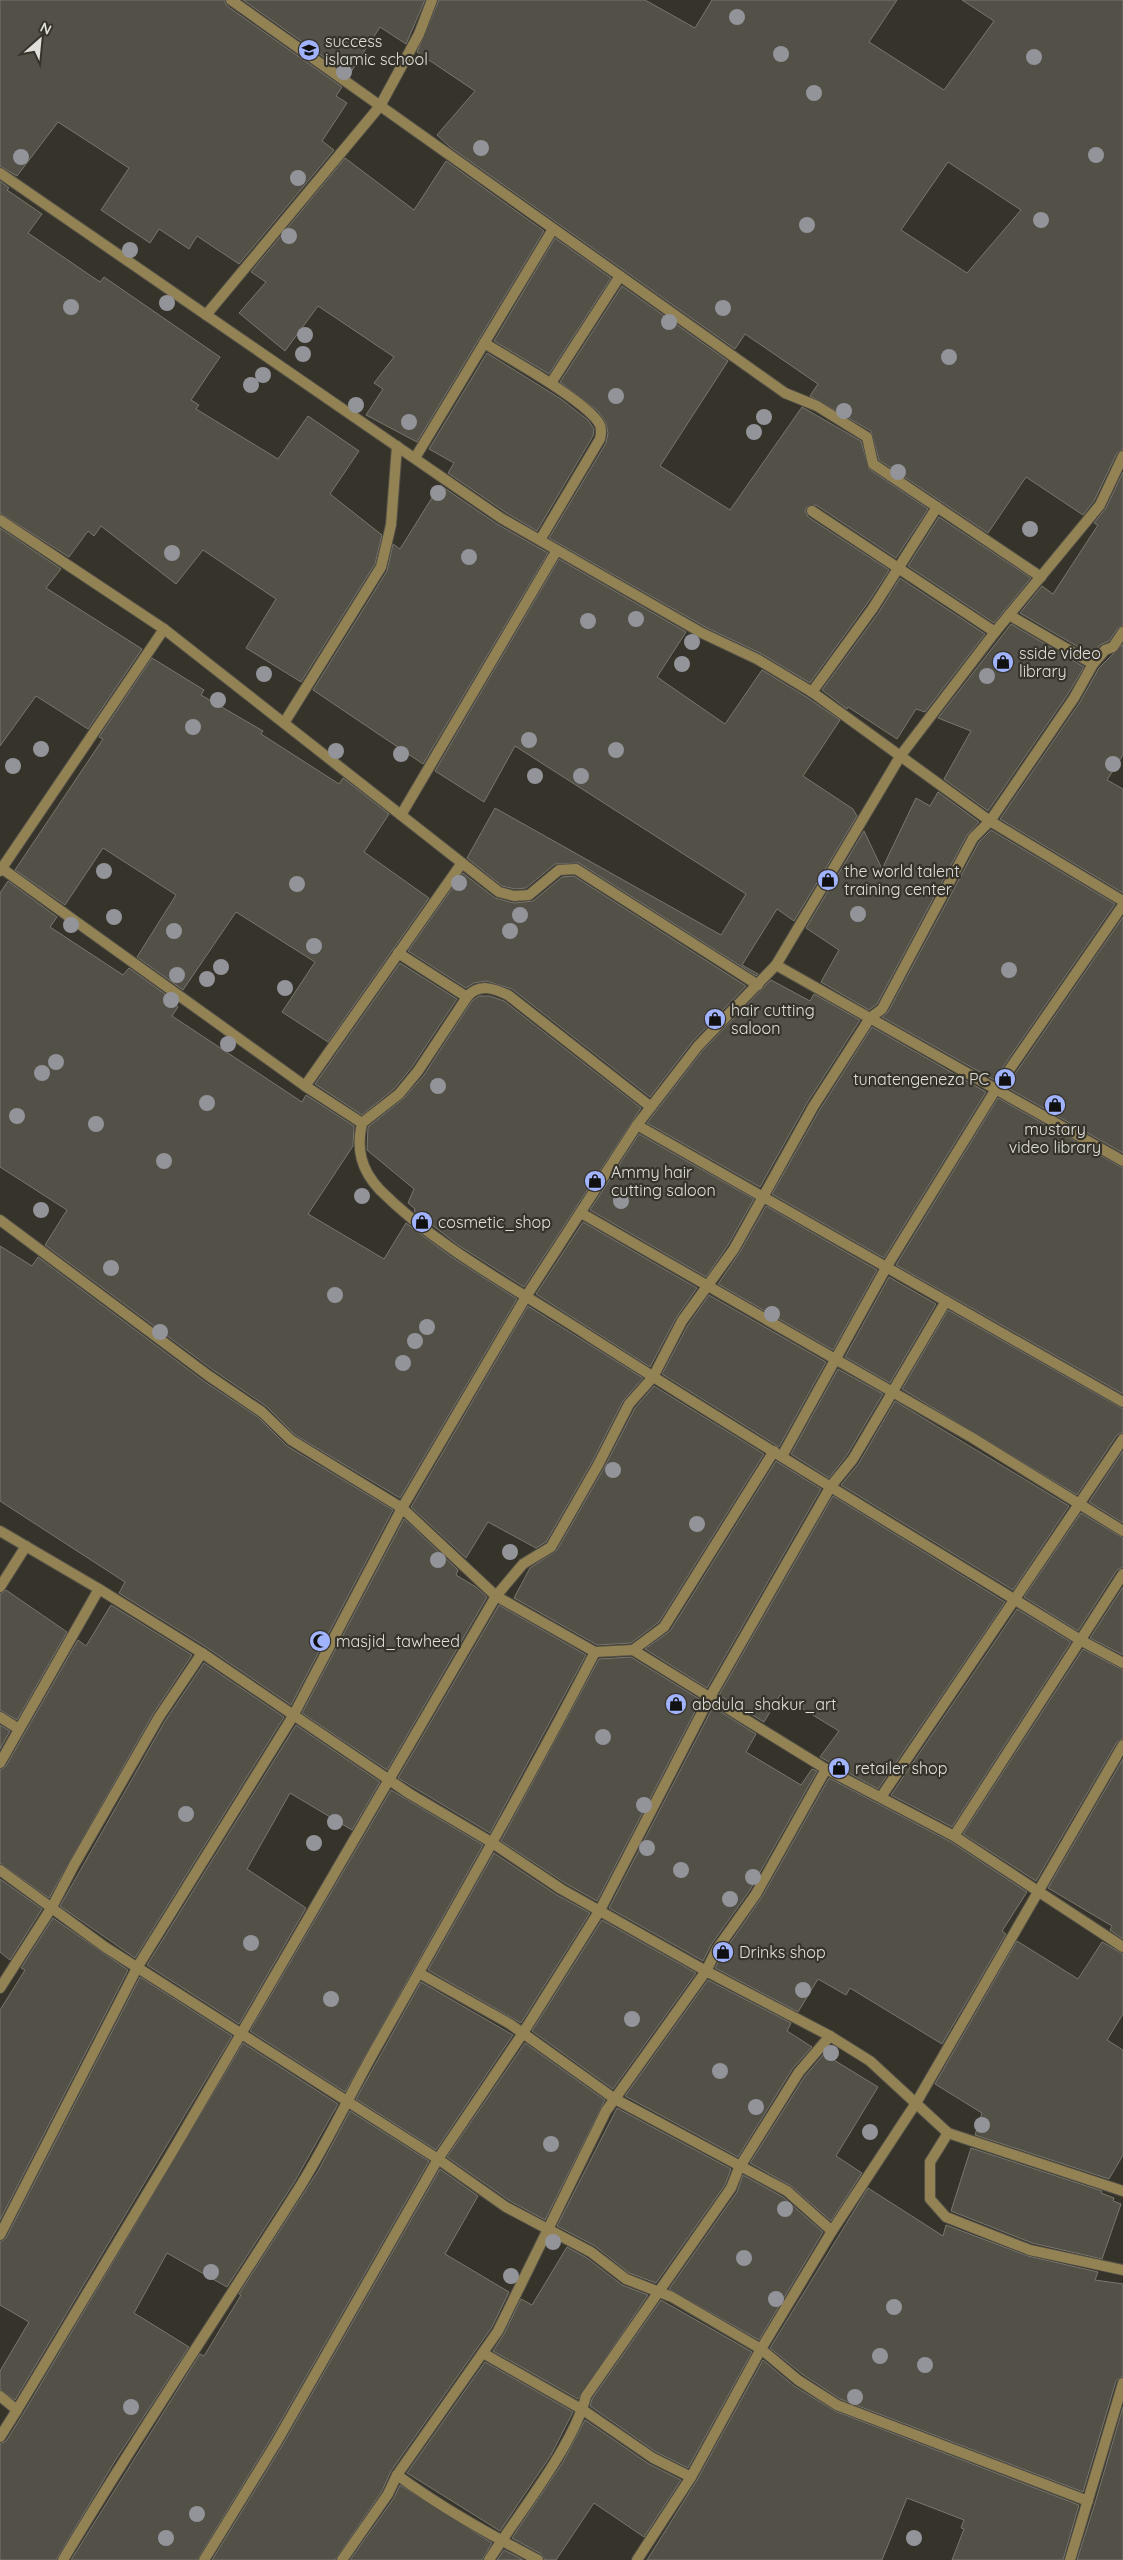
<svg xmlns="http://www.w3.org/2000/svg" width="1123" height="2560" viewBox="0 0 1123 2560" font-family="Quicksand,sans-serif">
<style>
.building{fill:#535047;stroke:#79766d;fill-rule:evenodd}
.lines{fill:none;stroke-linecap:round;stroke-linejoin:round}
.street-casing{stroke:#514f47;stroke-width:12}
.street{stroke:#938254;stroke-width:10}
.tree{fill:#93949a}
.labels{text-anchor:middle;stroke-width:4.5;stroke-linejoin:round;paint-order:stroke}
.poi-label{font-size:16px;fill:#e0dfda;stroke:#36332b;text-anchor:start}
</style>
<rect width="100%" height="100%" fill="#36332b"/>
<g class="building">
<path d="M0,0H224L227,6L342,87L336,96L347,103L322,141L334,150L239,264L197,236L189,249L159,229L150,243L101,210L129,168L58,122L17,176L0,166Z"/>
<path d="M243,0H425L406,44L380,27L349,75Z"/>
<path d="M439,0H645L695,28L712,0H897L869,42L944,90L994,21L962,0H1123V449L1117,453L1094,501L1083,515L1026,477L988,533L879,460L871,431L810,396L818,384L745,334L735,349L450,147L437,135L475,91L417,52ZM948,162L1021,210L967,273L901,230Z"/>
<path d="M345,158L414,210L446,161L544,231L417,442L366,415L383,389L374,383L394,357L318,306L285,351L239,313L266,282L251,272Z"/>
<path d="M0,181L9,188L7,190L42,214L28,233L100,282L104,277L220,357L191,400L199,405L196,409L278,459L308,416L359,451L330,494L382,535L375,564L301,682L246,648L276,599L203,550L176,584L101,526L94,536L88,531L69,557L0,513Z"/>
<path d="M555,238L611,278L549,374L494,341Z"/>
<path d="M622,286L728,361L660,466L730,510L802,407L861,441L869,469L928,509L896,558L816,505L807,507L805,511L808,517L889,570L867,604L810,683L760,653L707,628L549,538L606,443L608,433L606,423L598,411L560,382Z"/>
<path d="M487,353L561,399L588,420L594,429L593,436L537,531L505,512L448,473L454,463L429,449Z"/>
<path d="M1123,472V625L1118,628L1109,641L1100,645L1092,655L1020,613L1042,586L1053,594L1098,525L1094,523L1106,508Z"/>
<path d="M440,485L497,524L548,553L423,764L313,690L387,571L393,544L400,549Z"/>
<path d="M939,517L1031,578L994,623L908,566Z"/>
<path d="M0,528L61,569L46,588L142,649L88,729L36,696L0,746Z"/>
<path d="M559,559L686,632L657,677L725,724L762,670L808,698L840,720L803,776L853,809L857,816L794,921L777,909L742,965L758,974L756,976L579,863L555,864L526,888L515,889L502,886L467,858L495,808L721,935L746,894L515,746L484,802L435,771Z"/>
<path d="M900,578L985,634L925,712L916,709L897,739L848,707L847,709L822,690L879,612Z"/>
<path d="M1011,624L1084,667L1068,694L988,811L944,779L971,731L938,718Z"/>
<path d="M1123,644V755L1107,780L1123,789V893L1000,819L1080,702L1099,668Z"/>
<path d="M152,658L204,690L201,695L263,731L261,734L339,784L343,778L389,814L364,852L429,898L328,1042L282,1012L315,962L236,912L183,990L137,957L176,895L103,848L65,905L15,870L103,739L99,737Z"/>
<path d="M938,792L979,822L967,835L877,1004L869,1010L821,982L839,950L806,928L864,831L882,869L916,798L930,806Z"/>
<path d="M991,830L1115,904L994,1080L882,1017L888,1012L979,842Z"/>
<path d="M463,873L495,898L514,903L533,901L562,877L574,876L746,986L693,1041L650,1097L512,989L486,981L474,983L466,988L408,951Z"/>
<path d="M8,881L57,917L50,927L123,975L129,968L176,1002L174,1004L178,1007L172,1016L302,1102L306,1095L354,1126L353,1146L308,1214L384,1259L406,1223L450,1256L517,1299L400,1498L295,1435L266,1406L213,1370L45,1245L67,1210L0,1167V893Z"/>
<path d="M1123,917V1153L1006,1087Z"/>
<path d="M400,963L457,999L412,1067L394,1089L362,1115L315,1084Z"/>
<path d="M771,980L810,1001L814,994L860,1020L807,1103L760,1187L647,1123L703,1050Z"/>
<path d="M479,996H490L504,1001L641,1108L524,1287L458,1245L414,1211L415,1209L408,1203L414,1189L367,1150L368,1127L404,1098L424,1075L472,1001Z"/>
<path d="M872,1027L986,1092L884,1258L772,1194L819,1111Z"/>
<path d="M998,1098L1123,1168V1394L896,1265Z"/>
<path d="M639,1134L754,1199L728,1245L706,1277L590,1210Z"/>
<path d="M766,1206L877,1270L833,1350L718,1284L740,1252Z"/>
<path d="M583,1222L697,1288L676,1318L650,1367L536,1294Z"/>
<path d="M0,1246L32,1266L38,1257L205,1382L258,1417L287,1446L393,1510L291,1705L206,1647L119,1593L125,1582L0,1501Z"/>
<path d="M889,1277L936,1304L890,1383L845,1357Z"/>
<path d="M709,1295L826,1362L779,1447L662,1374L688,1325Z"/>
<path d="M528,1306L643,1378L623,1401L592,1462L546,1542L536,1548L488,1522L466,1558L411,1507Z"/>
<path d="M948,1310L1123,1409V1432L1117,1435L1077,1495L902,1389Z"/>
<path d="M838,1369L883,1394L847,1455L829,1478L791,1454Z"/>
<path d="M654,1386L764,1454L659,1622L631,1643L597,1645L514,1598L530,1568L557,1550L604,1468L635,1408Z"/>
<path d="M895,1401L1069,1506L1013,1590L841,1485L859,1463Z"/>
<path d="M1123,1451V1523L1089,1502Z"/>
<path d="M776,1461L821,1489L707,1688L645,1649L670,1631Z"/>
<path d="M833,1496L1005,1602L878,1789L820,1757L839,1731L780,1695L764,1722L719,1695Z"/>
<path d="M1081,1513L1123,1538V1567L1117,1570L1078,1631L1024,1597Z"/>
<path d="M404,1519L458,1570L456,1575L476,1587L487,1597L387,1770L302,1713Z"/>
<path d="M1123,1587V1655L1090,1638Z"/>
<path d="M6,1590L67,1632L17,1720L0,1710V1594Z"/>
<path d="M111,1605L192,1655L153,1714L49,1898L0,1863V1770L6,1766L78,1640L86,1646Z"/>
<path d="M499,1605L586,1655L490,1833L398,1778Z"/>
<path d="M1017,1609L1071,1642L952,1827L891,1795Z"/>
<path d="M1083,1649L1123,1670V1738L1117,1742L1036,1881L963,1834Z"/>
<path d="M631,1657L701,1700L597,1901L565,1883L501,1841L599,1659Z"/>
<path d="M204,1663L284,1717L135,1958L60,1906L165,1721Z"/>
<path d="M713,1707L756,1734L746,1752L801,1785L812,1769L817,1771L750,1890L711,1945L703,1961L609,1908Z"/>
<path d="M0,1725L10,1731L0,1749Z"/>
<path d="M296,1725L380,1782L352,1830L290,1793L247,1869L306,1908L239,2024L147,1965Z"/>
<path d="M1123,1759V1939L1110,1930L1112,1926L1048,1888Z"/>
<path d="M829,1778L951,1842L1027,1892L1002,1931L1006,1934L942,2044L850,1988L846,1995L818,1979L798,2012L715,1968L723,1953L762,1897Z"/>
<path d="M391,1790L483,1845L345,2092L250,2031Z"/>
<path d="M494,1853L557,1895L590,1913L521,2023L428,1970Z"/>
<path d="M0,1879L42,1909L10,1960L0,1952Z"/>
<path d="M53,1918L128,1970L0,2220V2010L25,1970L21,1968Z"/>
<path d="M602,1920L696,1973L613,2089L532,2031Z"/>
<path d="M1017,1941L1078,1979L1102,1942L1123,1954V2014L1107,2040L1123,2050V2155L1109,2179L975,2135L982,2113L935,2084Z"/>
<path d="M140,1977L232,2036L15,2400L0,2389V2371L29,2322L0,2305V2242L6,2238Z"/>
<path d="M708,1980L791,2023L787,2031L812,2047L793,2068L738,2157L625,2096Z"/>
<path d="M421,1982L513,2035L436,2150L356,2099Z"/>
<path d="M243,2043L338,2104L295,2181L227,2287L167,2253L134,2313L189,2347L115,2461L56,2560H0V2444L6,2441L23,2414Z"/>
<path d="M525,2043L605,2100L545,2220L510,2201L447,2157Z"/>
<path d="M824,2054L878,2087L836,2156L862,2173L831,2221L791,2186L750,2163L805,2076Z"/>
<path d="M617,2108L731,2169L725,2185L656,2283L629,2273L595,2246L557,2226Z"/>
<path d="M350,2111L429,2161L270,2440L197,2560H71L200,2354L204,2356L241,2295L239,2294L318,2171Z"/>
<path d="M971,2148L1102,2191L1101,2193L1114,2198L1113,2201L1121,2204L1102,2259L1032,2243L951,2211Z"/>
<path d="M440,2169L478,2196L445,2254L509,2292L492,2327L391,2471L382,2491L335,2560H212L282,2446Z"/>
<path d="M743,2175L783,2197L823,2232L759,2340L669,2289L737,2192Z"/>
<path d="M868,2188L943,2236L946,2225L1028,2256L1098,2272L1095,2280L1123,2284V2376L1116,2381L1083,2492L840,2399L802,2374L770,2348Z"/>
<path d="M567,2247L587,2258L622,2285L648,2295L578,2399L493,2351L504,2334L521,2299L532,2305Z"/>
<path d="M661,2300L752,2352L688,2468L656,2452L590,2406L592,2399Z"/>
<path d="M763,2360L794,2386L835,2411L1079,2505L1063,2560H952L964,2529L961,2528L964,2520L907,2498L882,2560H647L697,2480Z"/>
<path d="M485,2362L573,2412L551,2455L500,2531L407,2473Z"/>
<path d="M1123,2407V2560H1077L1095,2503Z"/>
<path d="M585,2420L649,2464L681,2480L644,2537L594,2503L556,2560H545L541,2554L512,2538L563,2462Z"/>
<path d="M400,2485L492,2543L482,2560H350L394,2498Z"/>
<path d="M504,2550L516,2556L523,2560H497Z"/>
</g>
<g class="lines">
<g class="street-casing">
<g id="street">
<path d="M231,0L785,393L817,406L867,437L873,464L1041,577"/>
<path d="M0,173L501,518L702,633L757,659L812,692L990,821L1123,901"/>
<path d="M206,315L380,106L419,34L432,0"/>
<path d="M484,343C507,357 590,403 600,425C602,430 601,434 600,439L540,540"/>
<path d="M551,383L620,276"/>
<path d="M415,458L553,229"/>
<path d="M812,511L995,632"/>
<path d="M0,520L164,629L499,892L514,896L529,895L559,870L576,869L758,985"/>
<path d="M1009,615L1093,664"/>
<path d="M812,692L873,608L937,507"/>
<path d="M284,723L381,567L391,525L397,446"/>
<path d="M401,815L557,550"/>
<path d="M0,867L305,1086L362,1123C356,1149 361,1170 380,1190C440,1250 519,1290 589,1336C751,1440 917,1539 1082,1641L1123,1663"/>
<path d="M0,871L164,629"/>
<path d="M398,953L467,997"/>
<path d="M776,965L1123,1161"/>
<path d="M305,1086L462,863"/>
<path d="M362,1123L399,1094L418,1071L467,997C479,983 493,988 508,995L651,1107"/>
<path d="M637,1125L1123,1402"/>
<path d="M581,1213L971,1437L1123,1531"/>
<path d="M0,1220L209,1376L262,1412L291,1440L402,1508L496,1596L595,1652L633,1650L826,1769L954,1836L1123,1947"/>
<path d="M782,1456L887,1266L996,1089L1123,905"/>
<path d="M0,1531L99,1589L202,1653L410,1794L491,1842L561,1889L706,1971L830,2036L870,2061L948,2133L1123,2191"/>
<path d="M0,1587L26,1546"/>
<path d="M633,1650L664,1627L774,1451"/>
<path d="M0,1717L19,1729"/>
<path d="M0,1763L99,1589"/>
<path d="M881,1797L1123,1439"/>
<path d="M954,1836L1123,1574"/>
<path d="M0,1870L105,1947L438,2159L506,2207L591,2252L626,2279L672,2297L761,2349L798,2380L837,2405L1088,2501"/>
<path d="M419,1973L510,2024L615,2099L787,2191L832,2231"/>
<path d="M0,1988L52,1907L74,1865L159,1717L202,1653"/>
<path d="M948,2133L930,2162V2199L946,2217L1030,2250L1123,2270"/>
<path d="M0,2235L138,1966L293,1716L402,1508L527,1295L637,1125L698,1046L776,965L901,755L995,632L1100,505L1123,456"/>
<path d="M483,2353L583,2410L653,2458L691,2477"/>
<path d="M0,2396L17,2410L0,2437"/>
<path d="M17,2410L171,2154L496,1596L523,1564L551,1547L598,1465L629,1404L653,1377L682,1321L734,1249L813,1107L870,1018L882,1009L973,838L990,821L1074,698L1093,664L1105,650L1113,647L1123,632"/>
<path d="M397,2475C442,2508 489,2534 538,2560"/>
<path d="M63,2560C139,2432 222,2310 301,2185C330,2138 353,2088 380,2041C453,1912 527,1784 595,1652"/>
<path d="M204,2560L276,2443L438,2159L523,2033L600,1910L710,1697L831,1486L853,1459L946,1301"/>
<path d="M342,2560L388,2494L397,2475L498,2331L606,2111L706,1971L717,1949L756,1894L826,1769"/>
<path d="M489,2560C518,2514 573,2447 586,2396L731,2188L739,2168L799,2072L830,2036"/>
<path d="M637,2560L691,2477L761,2349L832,2231L916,2103L1123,1745"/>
<path d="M1070,2560L1123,2383"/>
</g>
</g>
<use href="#street" class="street"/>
</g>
<g class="tree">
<circle cx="737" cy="17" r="8"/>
<circle cx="781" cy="54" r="8"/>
<circle cx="1034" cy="57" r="8"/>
<circle cx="344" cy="72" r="8"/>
<circle cx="814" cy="93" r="8"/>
<circle cx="481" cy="148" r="8"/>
<circle cx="1096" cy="155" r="8"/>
<circle cx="21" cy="157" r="8"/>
<circle cx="298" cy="178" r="8"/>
<circle cx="1041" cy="220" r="8"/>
<circle cx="807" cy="225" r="8"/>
<circle cx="289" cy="236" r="8"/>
<circle cx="130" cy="250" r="8"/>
<circle cx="167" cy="303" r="8"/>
<circle cx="71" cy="307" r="8"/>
<circle cx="723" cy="308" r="8"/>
<circle cx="669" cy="322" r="8"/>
<circle cx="305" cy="335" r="8"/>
<circle cx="303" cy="354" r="8"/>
<circle cx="949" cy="357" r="8"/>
<circle cx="263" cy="375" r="8"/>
<circle cx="251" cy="385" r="8"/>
<circle cx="616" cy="396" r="8"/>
<circle cx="356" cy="405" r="8"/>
<circle cx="844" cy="411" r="8"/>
<circle cx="764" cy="417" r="8"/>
<circle cx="409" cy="422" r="8"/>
<circle cx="754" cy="432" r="8"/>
<circle cx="898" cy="472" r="8"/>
<circle cx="438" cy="493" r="8"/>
<circle cx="1030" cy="529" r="8"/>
<circle cx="172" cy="553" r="8"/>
<circle cx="469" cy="557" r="8"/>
<circle cx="636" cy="619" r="8"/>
<circle cx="588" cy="621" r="8"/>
<circle cx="692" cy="642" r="8"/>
<circle cx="682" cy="664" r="8"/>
<circle cx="264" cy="674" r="8"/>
<circle cx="987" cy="676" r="8"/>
<circle cx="218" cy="700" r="8"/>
<circle cx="193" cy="727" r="8"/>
<circle cx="529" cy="740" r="8"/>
<circle cx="41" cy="749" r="8"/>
<circle cx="616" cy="750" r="8"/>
<circle cx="336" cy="751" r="8"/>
<circle cx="401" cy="754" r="8"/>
<circle cx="1113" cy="764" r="8"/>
<circle cx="13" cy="766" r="8"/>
<circle cx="535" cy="776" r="8"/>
<circle cx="581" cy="776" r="8"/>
<circle cx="104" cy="871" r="8"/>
<circle cx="459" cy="883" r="8"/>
<circle cx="297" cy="884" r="8"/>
<circle cx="858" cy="914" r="8"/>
<circle cx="520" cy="915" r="8"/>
<circle cx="114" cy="917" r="8"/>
<circle cx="71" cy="925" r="8"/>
<circle cx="174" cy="931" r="8"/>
<circle cx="510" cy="931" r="8"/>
<circle cx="314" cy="946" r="8"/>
<circle cx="221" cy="967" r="8"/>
<circle cx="1009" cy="970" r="8"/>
<circle cx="177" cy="975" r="8"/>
<circle cx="207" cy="979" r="8"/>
<circle cx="285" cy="988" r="8"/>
<circle cx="171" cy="1000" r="8"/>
<circle cx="228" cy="1044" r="8"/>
<circle cx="56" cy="1062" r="8"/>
<circle cx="42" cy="1073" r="8"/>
<circle cx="438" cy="1086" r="8"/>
<circle cx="207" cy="1103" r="8"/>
<circle cx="17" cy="1116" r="8"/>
<circle cx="96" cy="1124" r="8"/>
<circle cx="164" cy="1161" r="8"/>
<circle cx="362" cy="1196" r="8"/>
<circle cx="621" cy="1201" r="8"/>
<circle cx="41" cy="1210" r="8"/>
<circle cx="111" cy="1268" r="8"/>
<circle cx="335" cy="1295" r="8"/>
<circle cx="772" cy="1314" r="8"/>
<circle cx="427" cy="1327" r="8"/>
<circle cx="160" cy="1332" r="8"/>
<circle cx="415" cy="1341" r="8"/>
<circle cx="403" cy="1363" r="8"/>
<circle cx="613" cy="1470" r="8"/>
<circle cx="697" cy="1524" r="8"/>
<circle cx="510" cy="1552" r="8"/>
<circle cx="438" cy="1560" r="8"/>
<circle cx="603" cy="1737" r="8"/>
<circle cx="644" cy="1805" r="8"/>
<circle cx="186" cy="1814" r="8"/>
<circle cx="335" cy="1822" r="8"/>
<circle cx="314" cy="1843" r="8"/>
<circle cx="647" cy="1848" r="8"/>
<circle cx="681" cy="1870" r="8"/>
<circle cx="753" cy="1877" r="8"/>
<circle cx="730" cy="1899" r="8"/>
<circle cx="251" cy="1943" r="8"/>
<circle cx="803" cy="1990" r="8"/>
<circle cx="331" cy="1999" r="8"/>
<circle cx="632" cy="2019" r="8"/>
<circle cx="831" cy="2053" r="8"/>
<circle cx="720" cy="2071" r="8"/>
<circle cx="756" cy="2107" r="8"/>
<circle cx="982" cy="2125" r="8"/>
<circle cx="870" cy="2132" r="8"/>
<circle cx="551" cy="2144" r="8"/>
<circle cx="785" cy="2209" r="8"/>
<circle cx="553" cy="2242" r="8"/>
<circle cx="744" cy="2258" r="8"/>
<circle cx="211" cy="2272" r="8"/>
<circle cx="511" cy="2276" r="8"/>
<circle cx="776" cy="2299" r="8"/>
<circle cx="894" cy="2307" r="8"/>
<circle cx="880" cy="2356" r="8"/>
<circle cx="925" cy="2365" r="8"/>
<circle cx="855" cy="2397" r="8"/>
<circle cx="131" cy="2407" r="8"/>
<circle cx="197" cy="2514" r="8"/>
<circle cx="166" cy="2538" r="8"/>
<circle cx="914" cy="2538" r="8"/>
</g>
<defs>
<g id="school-disc" transform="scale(1.125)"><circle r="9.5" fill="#a1b3fd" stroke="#36332b"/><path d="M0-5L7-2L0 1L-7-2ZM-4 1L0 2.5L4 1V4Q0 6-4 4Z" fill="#111"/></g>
<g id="shop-disc" transform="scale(1.125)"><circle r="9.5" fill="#a1b3fd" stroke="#36332b"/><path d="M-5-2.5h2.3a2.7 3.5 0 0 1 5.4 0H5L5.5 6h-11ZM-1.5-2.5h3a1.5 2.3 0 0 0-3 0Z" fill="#111"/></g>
<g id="mosque-disc" transform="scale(1.125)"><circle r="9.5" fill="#a1b3fd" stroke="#36332b"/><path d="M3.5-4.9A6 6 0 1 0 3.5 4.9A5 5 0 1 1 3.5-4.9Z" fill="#111"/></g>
</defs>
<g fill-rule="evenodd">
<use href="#school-disc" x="309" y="50"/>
<use href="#shop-disc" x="1003" y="662"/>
<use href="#shop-disc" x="828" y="880"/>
<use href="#shop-disc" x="715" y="1019"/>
<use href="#shop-disc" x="1005" y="1079"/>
<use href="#shop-disc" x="1055" y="1105"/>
<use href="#shop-disc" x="595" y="1181"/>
<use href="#shop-disc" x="422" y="1222"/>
<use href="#mosque-disc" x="320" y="1641"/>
<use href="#shop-disc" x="676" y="1704"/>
<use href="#shop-disc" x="839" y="1768"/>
<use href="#shop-disc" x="723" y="1952"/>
</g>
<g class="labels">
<g class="poi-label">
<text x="325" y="47">success<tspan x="325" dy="18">islamic school</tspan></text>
<text x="1019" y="659">sside video<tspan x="1019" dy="18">library</tspan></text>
<text x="844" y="877">the world talent<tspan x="844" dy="18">training center</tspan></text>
<text x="731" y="1016">hair cutting<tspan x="731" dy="18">saloon</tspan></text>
<text x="989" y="1085" text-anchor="end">tunatengeneza PC</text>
<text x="1055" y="1135" text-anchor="middle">mustary<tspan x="1055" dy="18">video library</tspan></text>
<text x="611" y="1178">Ammy hair<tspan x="611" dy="18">cutting saloon</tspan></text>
<text x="438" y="1228">cosmetic_shop</text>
<text x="336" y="1647">masjid_tawheed</text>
<text x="692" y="1710">abdula_shakur_art</text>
<text x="855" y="1774">retailer shop</text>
<text x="739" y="1958">Drinks shop</text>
</g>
</g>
<g transform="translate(40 40) rotate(27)" stroke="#36332b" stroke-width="4" paint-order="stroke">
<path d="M0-4L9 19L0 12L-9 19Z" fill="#e0dfda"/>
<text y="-8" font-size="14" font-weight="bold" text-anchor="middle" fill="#e0dfda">N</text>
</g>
</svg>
